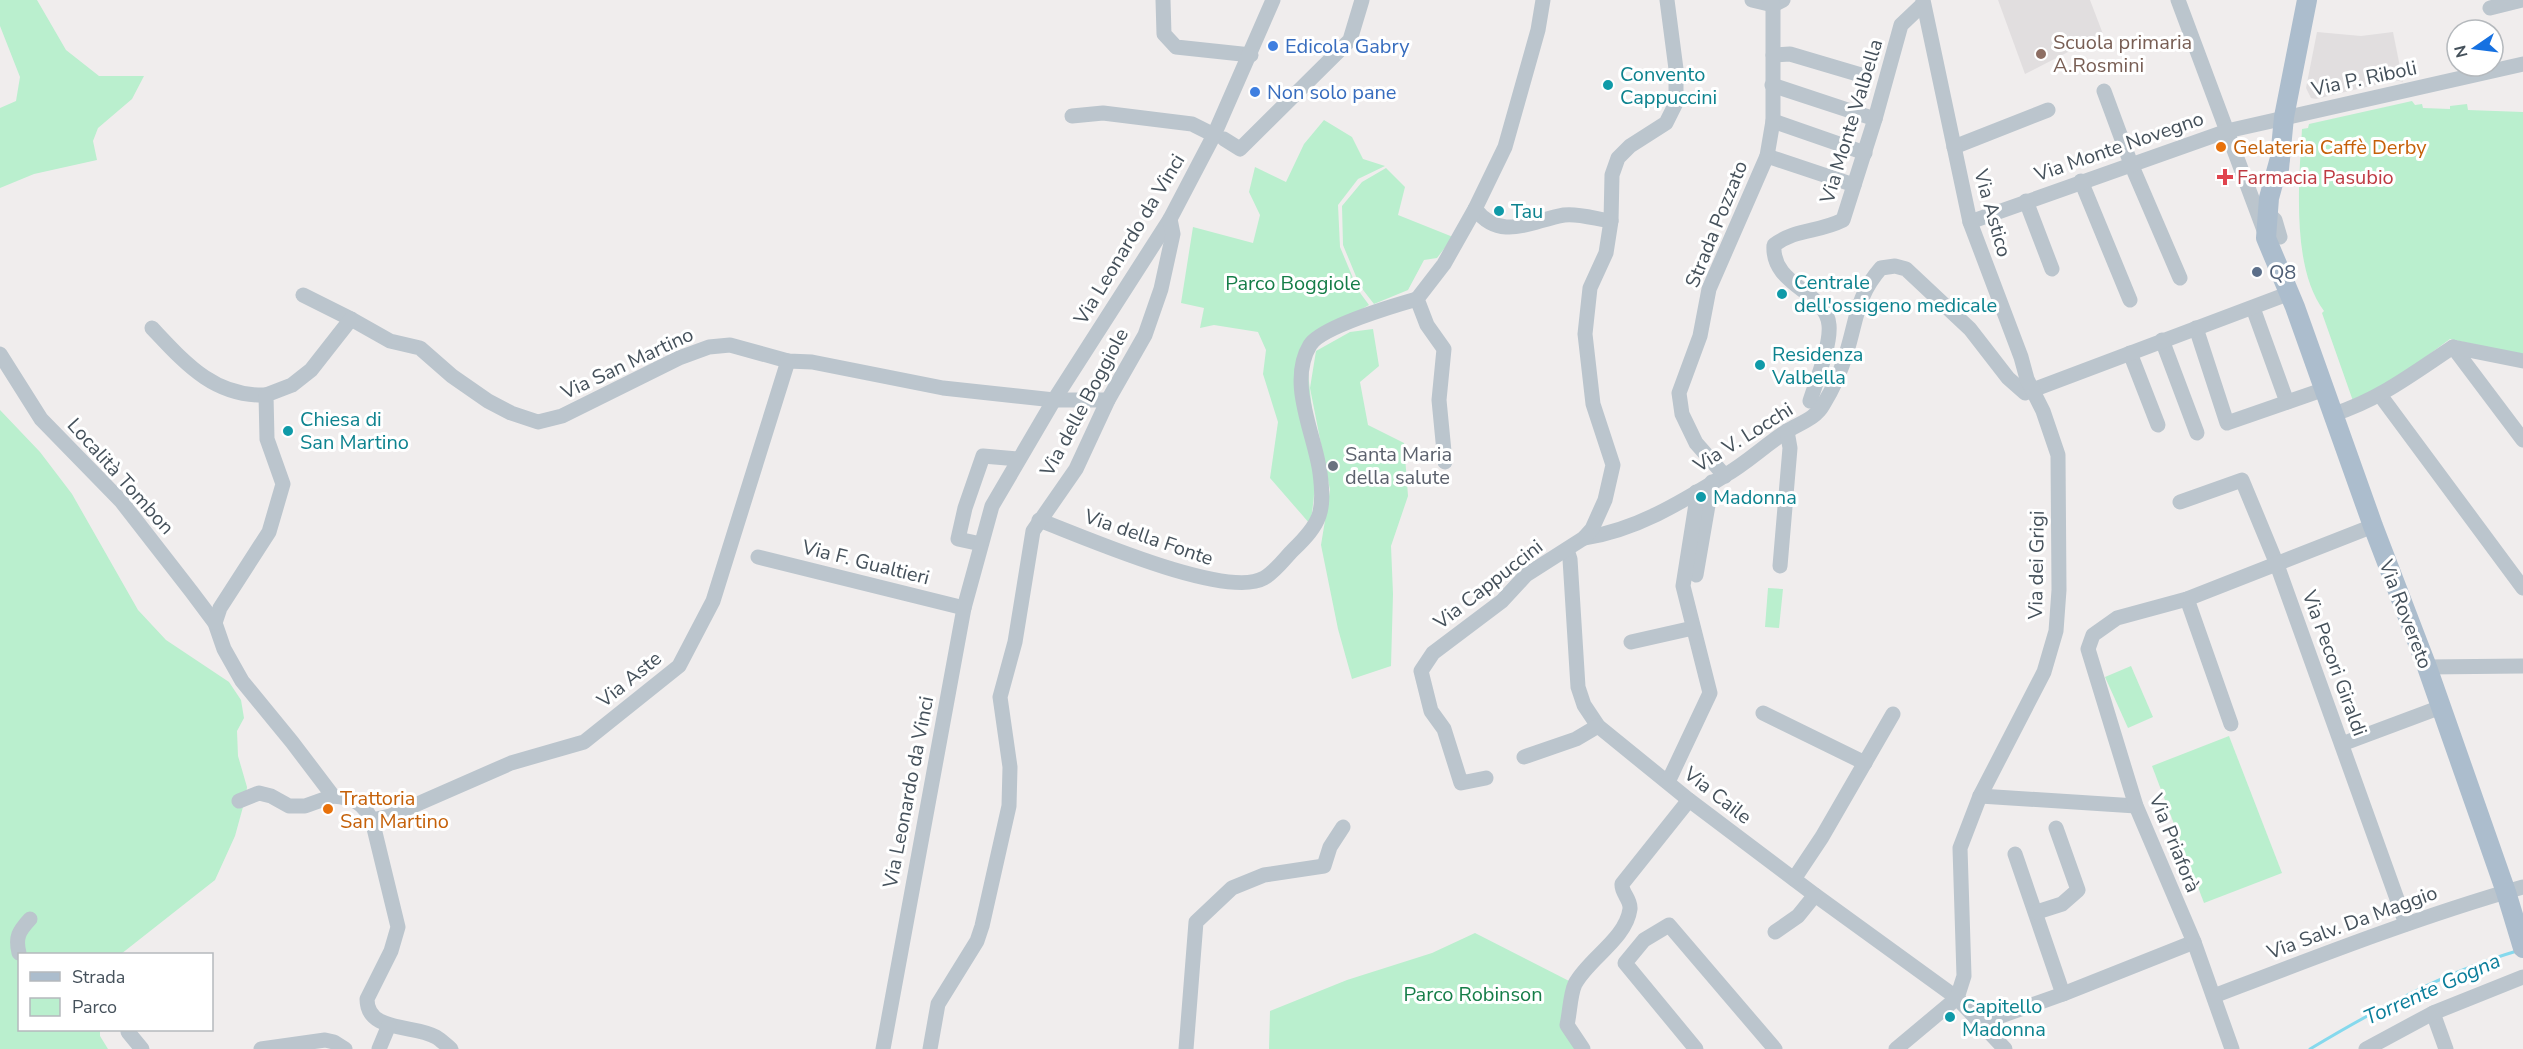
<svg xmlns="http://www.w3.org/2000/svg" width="2523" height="1049" viewBox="0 0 2523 1049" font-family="'Nunito Sans',sans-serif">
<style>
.education{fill:#e1dedf}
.green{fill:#baefce}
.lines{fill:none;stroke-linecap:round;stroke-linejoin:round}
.stream{stroke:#86d9ed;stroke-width:3}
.minor{stroke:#bbc5cd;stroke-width:15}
.major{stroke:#acbdcd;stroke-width:20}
.shop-dot{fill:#3f7fe0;stroke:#fff;stroke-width:2}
.education-dot{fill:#8d6e63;stroke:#fff;stroke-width:2}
.culture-dot{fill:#0f9aa8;stroke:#fff;stroke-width:2}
.food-dot{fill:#e8710a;stroke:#fff;stroke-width:2}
.health-dot{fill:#e0444e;stroke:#fff;stroke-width:2}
.service-dot{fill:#5c6f8a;stroke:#fff;stroke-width:2}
.worship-dot{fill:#6b7280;stroke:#fff;stroke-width:2}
.labels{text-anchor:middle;stroke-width:6;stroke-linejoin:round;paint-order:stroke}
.education-label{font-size:20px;fill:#785e54;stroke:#fff;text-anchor:start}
.shop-label{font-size:20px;fill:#366cbe;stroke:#fff;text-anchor:start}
.culture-label{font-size:20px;fill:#0d838f;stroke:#fff;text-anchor:start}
.street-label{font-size:20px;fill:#45515b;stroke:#fff}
.food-label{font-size:20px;fill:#c56008;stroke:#fff;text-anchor:start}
.health-label{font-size:20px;fill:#be3a42;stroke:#fff;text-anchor:start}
.service-label{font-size:20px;fill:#4e5e75;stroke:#fff;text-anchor:start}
.park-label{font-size:20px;fill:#157d48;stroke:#fff}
.worship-label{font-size:20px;fill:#5b616d;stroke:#fff;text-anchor:start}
.water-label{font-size:21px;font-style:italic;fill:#0b7e9b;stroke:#fff}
</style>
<rect width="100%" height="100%" fill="#f0eded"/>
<g class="education">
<path d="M1998,0H2090L2103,34L2025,74Z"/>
<path d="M2317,32L2361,36L2393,32L2403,82L2395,80L2316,99L2311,98L2306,88Z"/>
</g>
<g class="green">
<path d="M0,0H37L66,50L99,76H144L132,99L98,128L93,141L97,160L34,174L0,188V108L16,101L20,77L0,26Z"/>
<path d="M2412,101L2415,105L2422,104L2423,108L2450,109V106L2467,104L2468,110L2523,112V355L2450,339L2374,395L2353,401L2322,313L2324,311C2291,267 2299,182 2302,129L2308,128L2309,124Z"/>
<path d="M1324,120L1352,137L1363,159L1385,166L1358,179L1338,205L1340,247L1358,290L1369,305L1305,342C1310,401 1322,465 1310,524L1270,478L1278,422L1263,374L1266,350L1258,332L1214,325L1200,328L1204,308L1181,303L1193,227L1253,243L1260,215L1249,192L1255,167L1286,182L1304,144Z"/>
<path d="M1386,168L1405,187L1398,215L1453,237L1437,258L1424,260L1408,290L1374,304L1360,286L1343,245L1342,206L1362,182Z"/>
<path d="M1373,329L1379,366L1360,382L1368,425L1404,443L1408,496L1391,546L1393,594L1391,666L1352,679L1338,629L1321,545L1330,490L1310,388L1316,351L1350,332Z"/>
<path d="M0,410L40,452L72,494L138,610L166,640L229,682L241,700L244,718L237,731L238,756L247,787L246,796L235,836L215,880L121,954H20V1030H100V1036L108,1049H0Z"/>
<path d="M1768,588L1783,589L1779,628L1765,627Z"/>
<path d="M2131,666L2153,717L2128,728L2105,677Z"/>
<path d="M2229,736L2282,873L2204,903L2152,766Z"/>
<path d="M1475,933L1575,984L1567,1025L1579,1049H1269L1270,1011L1347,980L1432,953Z"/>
</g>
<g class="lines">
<path class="stream" d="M2310,1049C2375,1010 2445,972 2517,951"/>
<g class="minor">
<path d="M1163,0L1164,34L1176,47L1251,55"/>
<path d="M1752,0L1773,5L1783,0"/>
<path d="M2178,0L2265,233"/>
<path d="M2490,8L2522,0"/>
<path d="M1773,55L1790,54L1861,75"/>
<path d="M1772,85L1875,119"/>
<path d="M2104,91L2131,164L2180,278"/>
<path d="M1072,116L1103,113L1192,124L1214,135"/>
<path d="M1773,121L1865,153"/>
<path d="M1224,139L1240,149L1350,40L1362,0"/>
<path d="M1954,147L2048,110"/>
<path d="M1767,156L1854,185"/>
<path d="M2081,181L2130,300"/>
<path d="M2026,201L2052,269"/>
<path d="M1475,209C1501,242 1530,221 1564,215C1578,213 1596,219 1611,221"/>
<path d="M2265,210L2275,220L2280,237"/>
<path d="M1970,222L2227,131L2523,64"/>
<path d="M303,295L351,319"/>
<path d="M2253,308L2287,402"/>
<path d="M152,328C185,363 214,397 266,395"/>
<path d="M2196,328L2227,423L2325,389"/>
<path d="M2162,340L2197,433"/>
<path d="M2453,347L2523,440"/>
<path d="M2130,353L2158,425"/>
<path d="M0,354L41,419L121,501L191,591L215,623L224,649L242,681L292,742L333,796C354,798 362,802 372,820L398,927L391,951L367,999C367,1033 414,1024 436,1037C441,1040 446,1045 451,1049"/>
<path d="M2380,395L2523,588"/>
<path d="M1810,401C1816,382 1831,345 1829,325C1826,291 1771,286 1774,245C1797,228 1817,233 1843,220L1875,119L1901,25L1922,5"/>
<path d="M2334,414C2379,400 2415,372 2453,347L2523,361"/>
<path d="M1445,462L1439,400L1444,349L1427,325L1417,299L1444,264L1475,209L1505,147L1538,30L1543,0"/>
<path d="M1725,476L1696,443L1682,414L1679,393L1700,336L1709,289L1767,156L1773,121V5L1770,0"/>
<path d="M2180,502L2242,480L2276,562L2406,924"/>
<path d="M1039,520C1082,536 1226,600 1264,578C1275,572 1285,558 1293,550C1321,523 1325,512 1320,473C1315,434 1287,383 1310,345C1321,327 1396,305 1417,299"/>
<path d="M1584,538C1636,530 1680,503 1724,476C1747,463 1765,445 1787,431C1800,423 1815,419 1823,405C1833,389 1842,368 1847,351C1857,318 1857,295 1881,268L1895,266L1906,269L1970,329L2008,378L2025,393L2290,293"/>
<path d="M981,544L958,539L965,508L983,456L1019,459"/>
<path d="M1567,550L1570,559L1578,687L1584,705L1598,726L1689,800L1815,895L1957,998L2005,1049"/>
<path d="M758,557L964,608"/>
<path d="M1780,566L1790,448L1787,431"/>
<path d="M1696,575L1712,482"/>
<path d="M2187,599L2231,724"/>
<path d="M215,623L220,608L269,532L283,484L267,439L266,395L292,385L311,370L351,319L390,341L420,348L452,376L488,401L511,413L538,422L562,416L679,358L709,347L730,345L788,361L812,362L943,388L1054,400H1108"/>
<path d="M1631,642L1693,628"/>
<path d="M2427,667L2523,666"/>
<path d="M1763,713L1865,763"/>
<path d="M2342,744L2441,707"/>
<path d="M1524,757L1576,739L1598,726"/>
<path d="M1486,778L1461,783L1444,729L1431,711L1421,671L1433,653L1502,601L1526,575L1584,538L1592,529L1605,500L1613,465L1593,404L1585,334L1590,288L1606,253L1611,221L1612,175L1618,158L1630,146L1666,123L1676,103V69L1667,0"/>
<path d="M1668,782L1710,693L1683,586L1696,504V492"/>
<path d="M1980,796L2136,806"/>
<path d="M239,801L259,793L271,796L289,806H305L333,796"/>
<path d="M372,820L390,816L511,763L584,742L679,666L713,601L788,361"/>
<path d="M2015,854L2063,994"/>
<path d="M1794,879L1822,837L1893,714"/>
<path d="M2037,912L2062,904L2078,890L2056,828"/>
<path d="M1775,932L1798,916L1815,895"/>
<path d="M19,953C15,937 19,931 30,919"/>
<path d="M2214,996C2316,957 2418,917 2523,887"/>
<path d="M2433,1013L2446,1049"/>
<path d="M1981,1023L2063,994L2194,942"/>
<path d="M128,1032L142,1049"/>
<path d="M261,1049L325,1040L334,1042L345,1049"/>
<path d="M379,1049L389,1025"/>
<path d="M883,1049L964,608L992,506L1054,400L1170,219L1214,135L1273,0"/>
<path d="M930,1049L938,1004L977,941L982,926L1009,806L1010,767L1000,697L1015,642L1033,531L1076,469L1108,400L1145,335L1161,289L1173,234L1170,219"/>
<path d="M1186,1049L1196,922L1232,888L1264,875L1324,866L1330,847L1343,827"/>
<path d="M1583,1049L1567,1025C1570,1012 1570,995 1575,984C1588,959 1626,939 1630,909C1631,899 1621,893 1622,884L1689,800"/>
<path d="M1696,1049L1625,963L1644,940L1669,925L1775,1049"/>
<path d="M1896,1049L1957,998L1964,976L1960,848L1980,796L2044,672L2056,631L2059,590L2058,455L2043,411L2027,379L2021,357L1970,222L1923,0"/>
<path d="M2232,1049L2194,942L2136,806L2088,649L2093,635L2117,618L2187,599L2373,526"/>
<path d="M2366,1049L2433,1013L2523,977"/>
</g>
<g class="major">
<path d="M2280,158L2269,198L2266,238L2295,307L2373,526L2427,667L2506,892L2523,948"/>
<path d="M2279,169L2284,117L2307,0"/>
</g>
</g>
<g class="shop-dot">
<circle cx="1273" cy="46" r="6"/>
<circle cx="1255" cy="92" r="6"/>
</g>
<circle class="education-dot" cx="2041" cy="54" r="6"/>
<g class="culture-dot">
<circle cx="1608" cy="85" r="6"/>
<circle cx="1499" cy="211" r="6"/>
<circle cx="1782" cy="294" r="6"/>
<circle cx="1760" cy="365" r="6"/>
<circle cx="288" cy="431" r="6"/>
<circle cx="1701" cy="497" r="6"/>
<circle cx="1950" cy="1017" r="6"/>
</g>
<g class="food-dot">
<circle cx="2221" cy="147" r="6"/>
<circle cx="328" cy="809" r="6"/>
</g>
<path class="health-dot" d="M2222 168h6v6h6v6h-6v6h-6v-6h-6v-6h6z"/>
<circle class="service-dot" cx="2257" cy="272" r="6"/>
<circle class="worship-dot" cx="1333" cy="466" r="6"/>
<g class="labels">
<g class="education-label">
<text x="2053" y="49">Scuola primaria<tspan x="2053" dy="23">A.Rosmini</tspan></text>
</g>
<g class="shop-label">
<text x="1285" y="53">Edicola Gabry</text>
<text x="1267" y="99">Non solo pane</text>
</g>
<g class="culture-label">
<text x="1620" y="81">Convento<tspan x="1620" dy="23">Cappuccini</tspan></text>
<text x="1511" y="218">Tau</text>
<text x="1794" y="289">Centrale<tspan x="1794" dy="23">dell'ossigeno medicale</tspan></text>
<text x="1772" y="361">Residenza<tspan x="1772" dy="23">Valbella</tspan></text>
<text x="300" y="426">Chiesa di<tspan x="300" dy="23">San Martino</tspan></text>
<text x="1713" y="504">Madonna</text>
<text x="1962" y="1013">Capitello<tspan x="1962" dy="23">Madonna</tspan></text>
</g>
<g class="street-label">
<text transform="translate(2364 78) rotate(-12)" y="7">Via P. Riboli</text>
<text transform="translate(1851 121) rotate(-73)" y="7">Via Monte Valbella</text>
<text transform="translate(2119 146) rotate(-19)" y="7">Via Monte Novegno</text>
<text transform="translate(1993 213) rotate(74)" y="7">Via Astico</text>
<text transform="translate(1716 224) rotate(-68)" y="7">Strada Pozzato</text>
<text transform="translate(1129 239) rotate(-59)" y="7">Via Leonardo da Vinci</text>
<text transform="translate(627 363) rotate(-25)" y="7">Via San Martino</text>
<text transform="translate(1084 402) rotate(-62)" y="7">Via delle Boggiole</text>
<text transform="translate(1743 437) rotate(-32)" y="7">Via V. Locchi</text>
<text transform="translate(121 476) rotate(48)" y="7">Località Tombon</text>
<text transform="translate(1149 537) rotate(19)" y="7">Via della Fonte</text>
<text transform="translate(866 562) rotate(14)" y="7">Via F. Gualtieri</text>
<text transform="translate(2036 565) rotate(-89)" y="7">Via dei Grigi</text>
<text transform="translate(1488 584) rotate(-38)" y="7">Via Cappuccini</text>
<text transform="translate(2406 614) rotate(69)" y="7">Via Rovereto</text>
<text transform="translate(2335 663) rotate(70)" y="7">Via Pecori Giraldi</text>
<text transform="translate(629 679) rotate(-39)" y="7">Via Aste</text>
<text transform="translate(908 792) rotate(-79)" y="7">Via Leonardo da Vinci</text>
<text transform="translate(1718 795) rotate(38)" y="7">Via Caile</text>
<text transform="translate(2175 843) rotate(68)" y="7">Via Priaforà</text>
<text transform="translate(2352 922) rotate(-20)" y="7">Via Salv. Da Maggio</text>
</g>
<g class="food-label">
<text x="2233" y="154">Gelateria Caffè Derby</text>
<text x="340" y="805">Trattoria<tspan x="340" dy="23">San Martino</tspan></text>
</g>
<g class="health-label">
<text x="2237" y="184">Farmacia Pasubio</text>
</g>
<g class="service-label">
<text x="2269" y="279">Q8</text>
</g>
<g class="park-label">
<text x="1293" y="290">Parco Boggiole</text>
<text x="1473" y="1001">Parco Robinson</text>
</g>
<g class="worship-label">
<text x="1345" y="461">Santa Maria<tspan x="1345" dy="23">della salute</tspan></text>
</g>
<g class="water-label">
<text transform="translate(2432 989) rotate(-24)" y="7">Torrente Gogna</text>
</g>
</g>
<rect x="18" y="953" width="195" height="78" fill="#ffffff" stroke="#b5b9bd" stroke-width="1.5"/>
<rect x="30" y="972" width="30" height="9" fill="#acbdcd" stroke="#b5b9bd" stroke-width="1.5"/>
<text x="72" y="983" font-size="18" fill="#45515b">Strada</text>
<rect x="30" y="998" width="30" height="18" fill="#baefce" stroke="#b5b9bd" stroke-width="1.5"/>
<text x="72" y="1013" font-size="18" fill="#45515b">Parco</text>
<g transform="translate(2475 48) rotate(256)"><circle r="28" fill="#ffffff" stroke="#b5b9bd" stroke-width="1.5"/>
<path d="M0-4.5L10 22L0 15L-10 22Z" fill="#1671e1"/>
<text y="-9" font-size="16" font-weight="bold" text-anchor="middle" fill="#45515b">N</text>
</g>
</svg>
